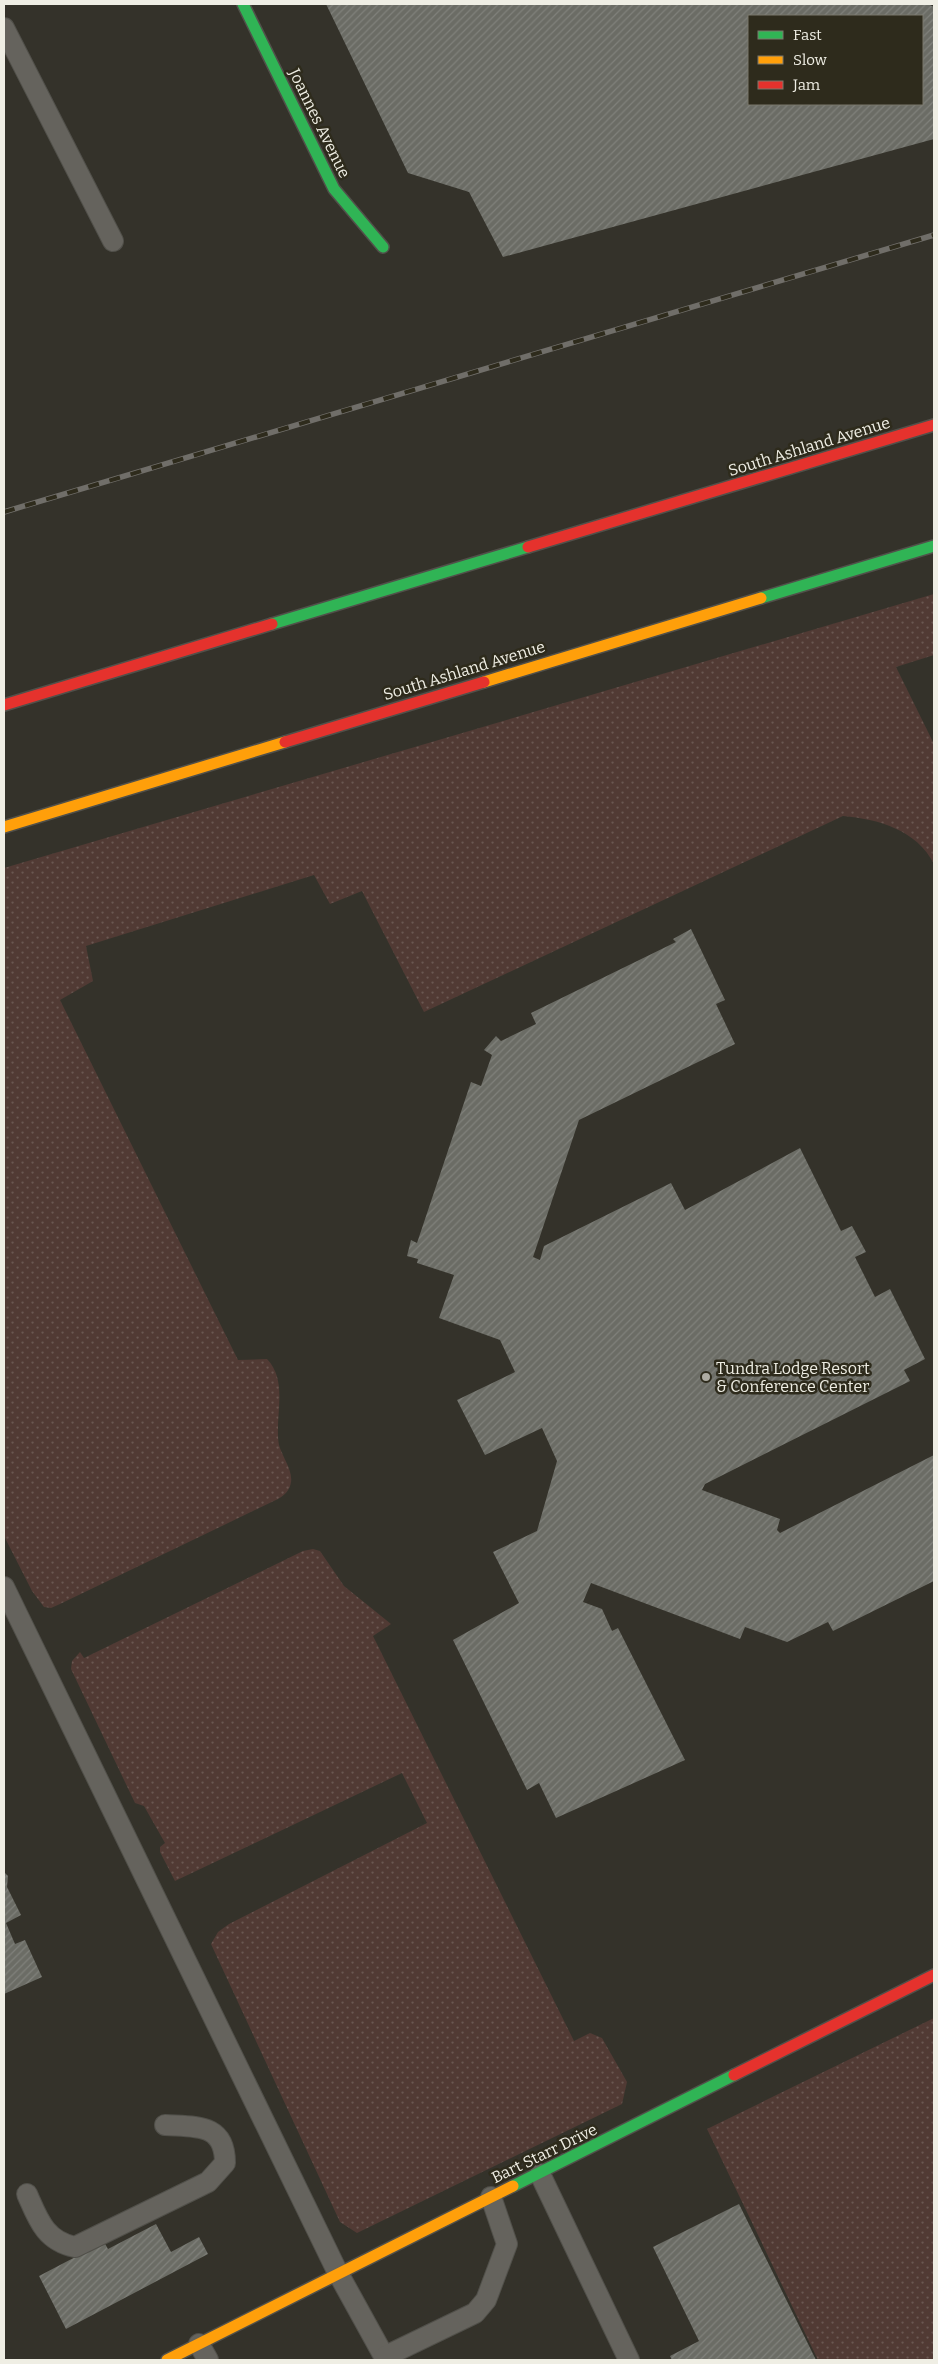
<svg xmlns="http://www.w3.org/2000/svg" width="938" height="2364" viewBox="0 0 938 2364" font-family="Bitter,serif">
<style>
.grass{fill:url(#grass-dots)}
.building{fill:url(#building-hatch);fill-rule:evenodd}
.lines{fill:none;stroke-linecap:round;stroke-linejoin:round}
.lane-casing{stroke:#51504a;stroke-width:22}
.fast-casing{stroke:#51504a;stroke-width:14}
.slow-casing{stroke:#51504a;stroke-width:14}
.jam-casing{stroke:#51504a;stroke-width:14}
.lane{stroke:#65635d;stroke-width:20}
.fast{stroke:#30b455;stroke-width:11}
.slow{stroke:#ff9f0a;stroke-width:11}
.jam{stroke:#e5322d;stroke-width:11}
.rail-casing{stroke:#706e69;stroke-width:5.5}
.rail{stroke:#2e2b1c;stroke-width:4;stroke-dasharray:11;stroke-linecap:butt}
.poi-dot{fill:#aeaca3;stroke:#2e2b1c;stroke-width:2}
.labels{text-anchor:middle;stroke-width:5;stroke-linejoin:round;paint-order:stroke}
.street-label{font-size:16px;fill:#efeee4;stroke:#2e2b1c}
.poi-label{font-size:16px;fill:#efeee4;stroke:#2e2b1c;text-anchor:start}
</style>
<defs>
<pattern id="grass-dots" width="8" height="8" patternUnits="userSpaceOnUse" patternTransform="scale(1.25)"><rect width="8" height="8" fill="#513a34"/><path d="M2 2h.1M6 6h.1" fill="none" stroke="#6a5751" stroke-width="1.8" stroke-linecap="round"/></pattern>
<pattern id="building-hatch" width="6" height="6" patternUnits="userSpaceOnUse" patternTransform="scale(1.25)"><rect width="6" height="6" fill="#6b6c65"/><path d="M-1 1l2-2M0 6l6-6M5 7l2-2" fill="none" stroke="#80817b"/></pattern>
</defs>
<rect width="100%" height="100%" fill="#34322a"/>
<g class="grass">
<path d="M934,594V655L896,667L934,744V864C917,830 878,819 843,816L424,1012L362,891L330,904L314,875L86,946L93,981L60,1000L238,1360L267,1359C289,1382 274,1417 279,1445C282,1456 293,1471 291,1482C290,1490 285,1495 278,1499L60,1604L51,1608L44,1607L32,1591L4,1536V868Z"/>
<path d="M313,1549L320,1551L344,1586L391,1624L373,1636L574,2041L590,2033L602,2038L627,2082L622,2104L357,2233L340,2222L211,1944L218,1932L229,1924L427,1823L402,1773L175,1881L160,1852V1847L165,1843L144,1806L135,1803L71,1669L72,1661L80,1652L84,1658L303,1551Z"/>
<path d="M934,2018V2360H818L707,2129Z"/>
</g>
<g class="building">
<path d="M326,4H928L934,7V139L503,257L469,192L408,173ZM749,16H922V104H749Z"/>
<path d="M691,929L725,1000L716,1004L735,1044L579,1120L533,1257L540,1260L544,1246L671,1183L685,1210L800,1148L841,1231L852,1226L866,1252L855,1257L875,1297L890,1289L925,1359L904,1370L910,1381L705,1484L702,1490L780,1519L777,1530L780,1533L934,1455V1581L833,1631L828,1622L787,1642L745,1627L740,1639L591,1583L583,1602L602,1609L612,1631L618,1628L685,1760L556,1818L539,1783L527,1790L453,1640L519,1603L493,1552L537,1531L557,1461L542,1428L485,1455L457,1400L515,1372L500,1340L439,1318L454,1275L417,1263L418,1259L407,1256L411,1240L417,1243L471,1082L481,1086L492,1055L484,1050L496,1036L501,1041L536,1024L531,1013L676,942L673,939Z"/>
<path d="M4,1872L8,1876L7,1887L21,1915L6,1923L15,1944L25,1940L42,1977L4,1994Z"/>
<path d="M739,2204L816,2360H672L670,2356L699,2341L653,2247Z"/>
<path d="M156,2224L171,2252L199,2237L208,2254L66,2329L39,2276L104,2242L108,2249Z"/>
</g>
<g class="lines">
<g class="lane-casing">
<g id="lane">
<path d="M4,28L113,241"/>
<path d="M4,1587L338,2273L386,2360"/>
<path d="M540,2174L629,2360"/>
<path d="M27,2194C38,2219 45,2241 75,2247L208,2182L225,2163C225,2123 196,2127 165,2125"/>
<path d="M199,2344L208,2360"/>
<path d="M384,2357L475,2313L486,2300L507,2244L491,2197"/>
</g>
</g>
<g class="fast-casing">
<g id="fast">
<path d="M243,4L334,189L383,247"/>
<path d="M761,598L934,546"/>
<path d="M272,624L528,547"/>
<path d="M513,2186L734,2075"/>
</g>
</g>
<g class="slow-casing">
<g id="slow">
<path d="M484,682L761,598"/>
<path d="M4,827L285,742"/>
<path d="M167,2360L513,2186"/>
</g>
</g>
<g class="jam-casing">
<g id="jam">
<path d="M528,547L934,425"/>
<path d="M4,705L272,624"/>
<path d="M285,742L484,682"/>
<path d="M734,2075L934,1975"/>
</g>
</g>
<use href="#lane" class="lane"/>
<use href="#fast" class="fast"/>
<use href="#slow" class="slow"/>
<use href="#jam" class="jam"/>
<g class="rail-casing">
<path id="rail" d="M4,512L934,235"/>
</g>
<use href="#rail" class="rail"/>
</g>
<circle class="poi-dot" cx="706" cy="1377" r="5"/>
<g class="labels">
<g class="street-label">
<text transform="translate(320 123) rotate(64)" y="6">Joannes Avenue</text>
<text transform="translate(809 446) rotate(-17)" y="6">South Ashland Avenue</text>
<text transform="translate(464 670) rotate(-17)" y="6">South Ashland Avenue</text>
<text transform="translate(544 2153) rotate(-26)" y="6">Bart Starr Drive</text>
</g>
<g class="poi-label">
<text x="716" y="1374">Tundra Lodge Resort<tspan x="716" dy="18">&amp; Conference Center</tspan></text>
</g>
</g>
<rect width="938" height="2364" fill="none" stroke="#efeee4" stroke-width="10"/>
<rect x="748" y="15" width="175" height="90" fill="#2e2b1c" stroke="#7b796c"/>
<rect x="758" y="31" width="25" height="8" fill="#30b455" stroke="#7b796c"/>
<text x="793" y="40" font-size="15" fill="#efeee4">Fast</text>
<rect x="758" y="56" width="25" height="8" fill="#ff9f0a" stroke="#7b796c"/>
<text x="793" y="65" font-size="15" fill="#efeee4">Slow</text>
<rect x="758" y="81" width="25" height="8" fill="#e5322d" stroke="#7b796c"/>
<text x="793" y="90" font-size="15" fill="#efeee4">Jam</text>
</svg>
